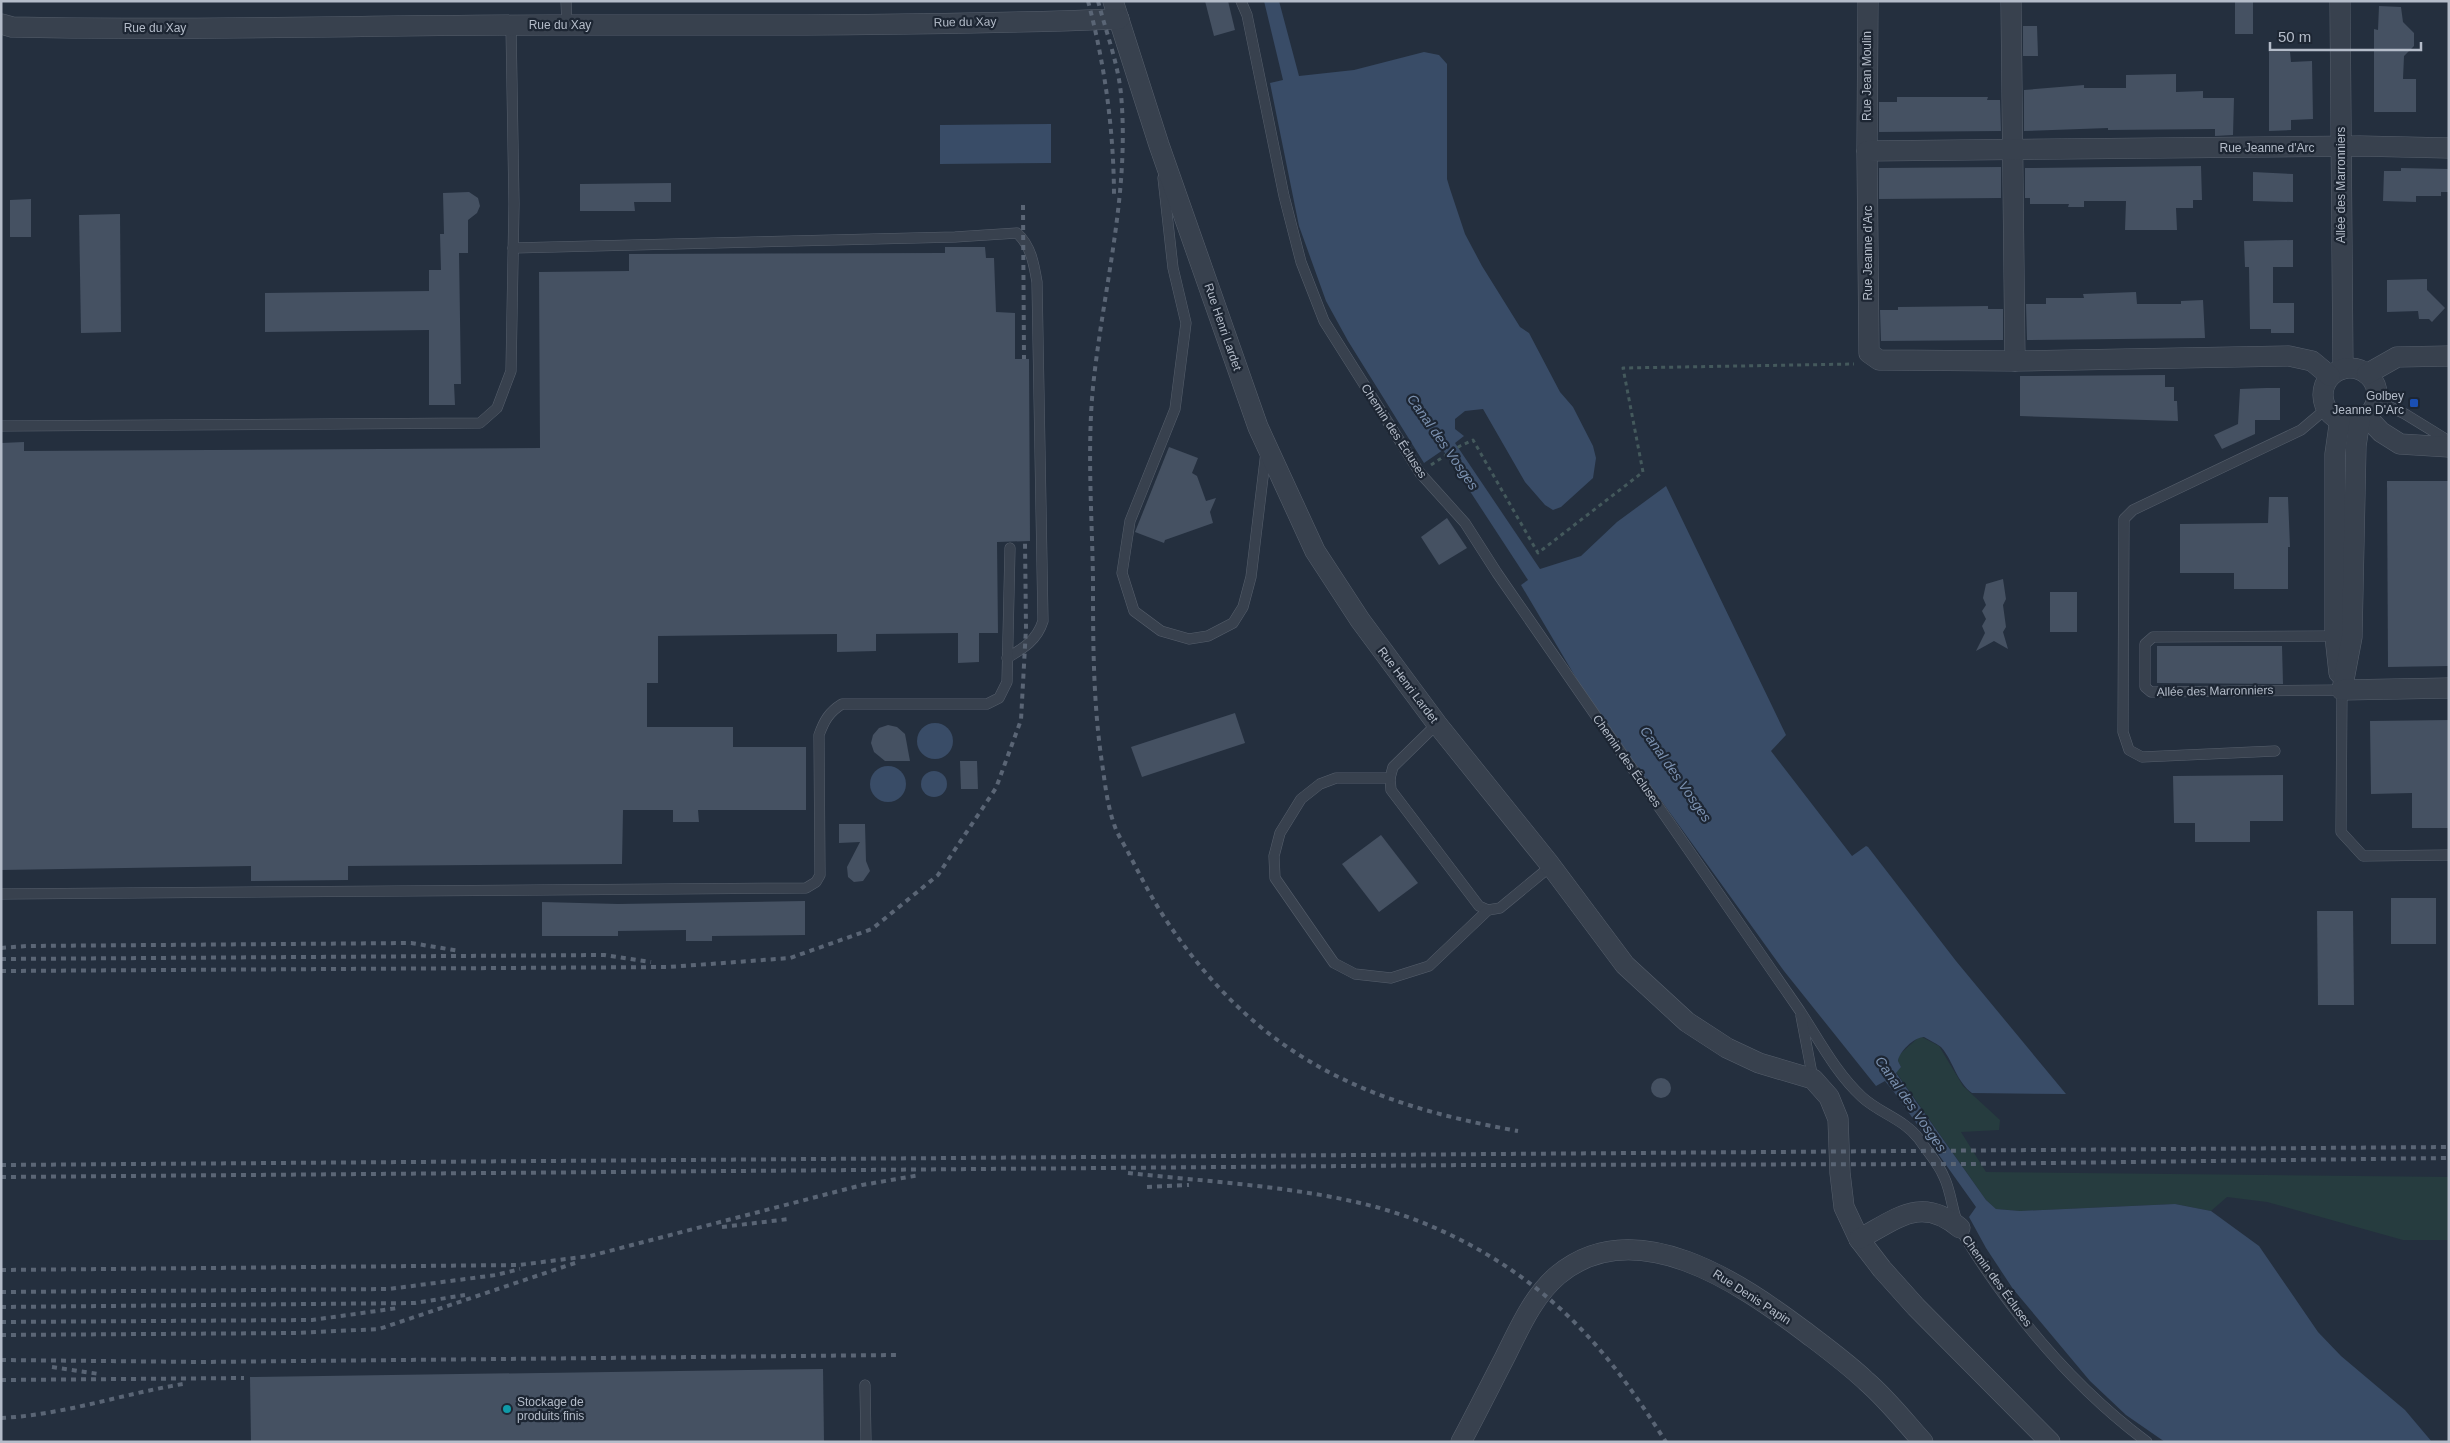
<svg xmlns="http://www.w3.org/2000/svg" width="2450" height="1443" viewBox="0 0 2450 1443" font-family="Helvetica,sans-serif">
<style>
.green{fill:#263c3f}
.water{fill:#394c67}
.building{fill:#455162}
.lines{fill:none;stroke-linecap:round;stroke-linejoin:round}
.lane-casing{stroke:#565f6c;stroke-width:11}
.street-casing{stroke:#565f6c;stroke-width:21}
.path{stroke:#44595c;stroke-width:3;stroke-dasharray:4 4;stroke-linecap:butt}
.lane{stroke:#38414e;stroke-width:10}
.street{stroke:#38414e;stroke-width:20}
.rail{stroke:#5a6575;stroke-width:4;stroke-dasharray:5 5;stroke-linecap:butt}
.transit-dot{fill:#1a4fb4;stroke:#1d2633;stroke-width:2}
.culture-dot{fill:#0f9aa8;stroke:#1d2633;stroke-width:2}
.labels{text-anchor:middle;stroke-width:4.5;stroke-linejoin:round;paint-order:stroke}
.street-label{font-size:12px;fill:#b4bcc9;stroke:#1d2633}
.poi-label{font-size:12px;fill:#b4bcc9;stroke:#1d2633;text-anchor:end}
.water-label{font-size:14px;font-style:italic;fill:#7c92b1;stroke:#1d2633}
</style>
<rect width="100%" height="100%" fill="#242f3e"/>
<path class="green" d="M1920,1036L1939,1046L1963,1086L2000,1120L1999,1130L1961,1132L1986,1172L2449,1177V1240H2403L2267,1202L2227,1197L2211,1211L2175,1204L2020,1211L1996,1209L1986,1200L1896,1072L1901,1067L1898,1061L1899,1055Z"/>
<g class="water">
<path d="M1264,1H1279L1299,76L1354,70L1424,52L1439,55L1447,64V179L1450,189L1465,234L1482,266L1520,327L1529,333L1560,392L1573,407L1593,446L1596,458L1593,478L1561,507L1553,510L1545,505L1525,482L1483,409L1465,411L1455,419V429L1464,436L1455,443L1540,569L1581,556L1617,522L1666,486L1786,735L1771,751L1852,856L1866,846L1868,847L1956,961L2066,1094L1972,1093C1956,1081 1954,1062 1941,1047C1936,1043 1929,1040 1924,1037C1914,1037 1899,1052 1898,1061L1901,1067L1896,1073L1986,1200L1996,1209L2020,1211L2175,1204L2211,1211L2259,1246L2318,1332L2341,1356L2405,1410L2432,1442H2165L2126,1415L2090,1381L2013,1289L1986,1248L1969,1217L1976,1207L1894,1092L1885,1081L1876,1086L1784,971L1637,767L1582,688L1521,585L1528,580L1443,450L1424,463L1348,341L1326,301L1299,226L1270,83L1283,80Z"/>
<path d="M1051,124V163L940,164V125Z"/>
<circle cx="935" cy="741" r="18"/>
<circle cx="888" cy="784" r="18"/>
<circle cx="934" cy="784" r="13"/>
</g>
<g class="building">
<path d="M1205,1H1228L1235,30L1214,36Z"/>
<rect x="2235" y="1" width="18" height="33"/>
<path d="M2379,6L2401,7L2403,22L2414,33V46L2404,56L2403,79H2416V112H2374V29L2378,30Z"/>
<path d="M2023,26H2037L2038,56H2023Z"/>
<path d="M2269,52H2290L2291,62L2312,61L2313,119L2291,120V130L2269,131Z"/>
<path d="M2176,74V92L2203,91V98H2234L2233,135L2215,136V129L2108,130V128L2024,131V90L2084,85V88H2126V75Z"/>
<path d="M1897,97H1988L1987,100H2000L2001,131L1879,132V102H1897Z"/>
<path d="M2201,166L2202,200H2193V208H2176L2177,230H2125L2126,201H2084V207H2068L2069,204H2030V198H2025V168Z"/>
<path d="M2001,167V198L1879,199V168Z"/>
<path d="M2401,168L2449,169V192H2441V196H2416V202L2383,201L2384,171H2401Z"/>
<path d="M2253,172L2293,174V202L2253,201Z"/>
<path d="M671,183V202H634L635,211H580V184Z"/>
<path d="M469,192L478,198L480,206L477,213L468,220V253H459L461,384H454L455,405H429V330L265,332V293L429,291V270H441L440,234H444L443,193Z"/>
<path d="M31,199V237H10V200Z"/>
<path d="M120,214L121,332L81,333L79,215Z"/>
<path d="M2293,240V267H2273V303H2294V333H2271V329H2250L2249,267H2245L2244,241Z"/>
<path d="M945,247H985L986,258H994L996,312L1015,313V359H1029L1030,541L997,542L998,633H979V662L958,663V633L876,634V651L837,652V634L658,636V683H647V727H733V747H806V810H698L699,822H673V810H623L622,864L348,866V880L251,881V866L1,870V443L24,442V451L540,448L539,272L629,271V254L945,253Z"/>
<path d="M2427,279V290L2445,308L2432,322L2429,319H2419L2418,311L2387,312V280Z"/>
<path d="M2136,292L2137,304H2181V301L2203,300L2205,338L2027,340L2026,304H2046V298H2084L2083,294Z"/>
<path d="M1988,306V309H2003V340L1881,341L1880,310H1898V307Z"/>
<path d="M2165,375V387H2174V401H2177L2178,421L2020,416V376Z"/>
<path d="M2266,388H2280V420H2255V434L2222,449L2214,435L2238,424L2240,389Z"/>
<path d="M1169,447L1198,458L1192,473L1197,476L1206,501L1216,498L1210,512L1213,523L1165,540L1164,543L1135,532Z"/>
<path d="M2387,481H2449V666L2388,667Z"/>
<path d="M2269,497H2288L2290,547H2288V589H2234V573H2180V524L2268,523Z"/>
<path d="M1447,518L1467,548L1439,565L1421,537Z"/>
<path d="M2003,579L2006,599L2003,605L2006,627L2003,632L2008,649L1994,641L1976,651L1985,633L1982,626L1986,619L1982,611L1986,605L1983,598L1986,584Z"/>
<rect x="2050" y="592" width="27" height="40"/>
<path d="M2157,646H2282L2283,684L2157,683Z"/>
<path d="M1235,713L1245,743L1142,777L1131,747Z"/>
<path d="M2449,720V828H2412V793L2371,794L2370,721Z"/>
<path d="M888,725L897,727L905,734L910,761H885L874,752L871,743L873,735L879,728Z"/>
<path d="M960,761H977L978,789H961Z"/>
<path d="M2283,775V821H2250V842H2195V823H2174L2173,776Z"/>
<path d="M839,824H865L866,861L870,871L863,881L854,882L848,877L847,867L860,842L839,843Z"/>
<path d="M1381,835L1418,883L1379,912L1342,864Z"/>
<rect x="2391" y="898" width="45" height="46"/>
<path d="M805,901V935L712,936V941H686V930L618,931V936H542V902L618,904Z"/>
<path d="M2317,911H2353L2354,1005H2318Z"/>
<circle cx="1661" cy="1088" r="10"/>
<path d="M823,1369L824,1442H251L250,1377Z"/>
</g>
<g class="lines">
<g class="lane-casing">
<g id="lane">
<path d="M566,1L567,25"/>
<path d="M1241,1L1247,15L1284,196L1301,262L1324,321L1420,473L1465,523L1497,573L1800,1011C1819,1040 1836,1073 1862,1097C1879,1113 1904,1119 1919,1139C1927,1151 1939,1164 1944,1177C1952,1193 1952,1215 1961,1231C2010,1311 2072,1386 2147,1442"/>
<path d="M1163,178L1173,268L1186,323L1175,409L1130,521L1122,573L1134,611L1161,631L1189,639L1208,636L1233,623L1243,607L1251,577L1266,452"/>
<path d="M513,248L955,237L1017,233C1031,246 1034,264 1037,282L1043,621C1037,640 1024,648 1007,658"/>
<path d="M2376,400L2405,414L2449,441"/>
<path d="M1,426L480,423L497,408L511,371L514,204L511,26"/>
<path d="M2335,636L2153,637L2145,644V687L2151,692L2342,690L2341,832L2363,856L2449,855"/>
<path d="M1437,724L1393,767L1390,778L1391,790L1479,906L1488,910L1500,908L1551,866"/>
<path d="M2275,751L2142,757L2129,750L2123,732L2124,519L2133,510L2301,430L2327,408"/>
<path d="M1390,778H1336L1320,784L1301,799L1280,833L1274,856L1275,878L1334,963L1355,974L1391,978L1429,966L1488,910"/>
<path d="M1,894L806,888L816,882L820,875L819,735C824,721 829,712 842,704H987L999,698L1007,682L1010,548"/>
<path d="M1801,1016L1813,1079"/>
<path d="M865,1385L866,1442"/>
</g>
</g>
<g class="street-casing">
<g id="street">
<path d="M1113,1L1159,145L1258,427L1315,551L1360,620L1437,724L1548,862L1625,965L1687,1022L1727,1048L1759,1063L1813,1079L1829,1097L1838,1119L1840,1173L1844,1207L1859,1239L1882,1269L1916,1307L2050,1442"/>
<path d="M2011,1L2015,361"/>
<path d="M2340,1L2343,369"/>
<path d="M1,24L12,27C192,31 372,25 551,25C741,25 930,26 1119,19"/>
<path d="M1867,151L1868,1"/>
<circle cx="2350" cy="395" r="27"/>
<path d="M2367,374L2397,357L2449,356"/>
<path d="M2330,376L2312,361L2289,356L2015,361L1879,360L1869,353L1867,151L2360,146L2449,148"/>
<path d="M2366,416L2381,432L2400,444L2449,447"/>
<path d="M2339,673L2335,636V454L2340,419"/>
<path d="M2342,690L2352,637L2356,446L2360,419"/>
<path d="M2342,690L2449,688"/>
<path d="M1859,1239C1897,1219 1921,1195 1960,1228"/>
<path d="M1461,1442C1476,1414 1490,1386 1505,1357C1519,1329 1533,1296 1558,1275C1635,1211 1740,1283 1804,1331C1825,1347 1847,1363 1866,1381C1887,1399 1905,1422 1923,1442"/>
</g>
</g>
<path class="path" d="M1431,465L1460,446L1473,440L1538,553L1643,472L1623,368L1854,364"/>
<use href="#lane" class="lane"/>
<use href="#street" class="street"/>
<g class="rail">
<path d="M1088,1C1105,65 1114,132 1114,198"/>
<path d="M1098,1C1106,32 1118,63 1121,94C1130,193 1103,289 1093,387C1087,450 1092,515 1093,579C1093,641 1093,702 1102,763C1105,783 1107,804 1114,824C1117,834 1124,844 1129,854C1141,877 1152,899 1166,920C1257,1056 1362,1103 1518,1131"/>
<path d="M1023,205L1024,359"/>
<path d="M1,948L27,946L411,943L460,951"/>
<path d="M1,959L604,955L651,962"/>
<path d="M1,971L669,967L790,958L872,929L938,875L996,788L1021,720L1026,628L1025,542"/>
<path d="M1,1165L2449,1147"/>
<path d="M1128,1173C1209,1182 1298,1186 1376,1207C1453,1228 1527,1272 1582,1330C1614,1363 1641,1403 1666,1442"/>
<path d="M1,1177L1470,1165L1966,1164L2449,1158"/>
<path d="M1147,1187L1189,1185"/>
<path d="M722,1227L789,1219"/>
<path d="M1,1270L519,1265L590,1256L862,1185L920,1175"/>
<path d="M1,1292L389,1289L496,1275L520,1269"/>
<path d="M1,1307L415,1303L465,1295"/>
<path d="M1,1322L312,1320L398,1308"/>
<path d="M1,1335L297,1333L379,1329L578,1262"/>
<path d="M1,1360L201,1362L897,1355"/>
<path d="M52,1367L99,1374"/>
<path d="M1,1380L244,1378"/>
<path d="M1,1418C63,1415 122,1394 183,1384"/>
</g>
</g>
<rect class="transit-dot" x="2409" y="398" width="10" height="10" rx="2.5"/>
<circle class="culture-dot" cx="507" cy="1409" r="5"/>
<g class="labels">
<g class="street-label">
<text transform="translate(965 22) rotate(-1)" y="4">Rue du Xay</text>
<text x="560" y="29">Rue du Xay</text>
<text x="155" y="32">Rue du Xay</text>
<text transform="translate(1867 76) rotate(-90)" y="4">Rue Jean Moulin</text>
<text x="2267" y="152">Rue Jeanne d'Arc</text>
<text transform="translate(2341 185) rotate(-90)" y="4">Allée des Marronniers</text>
<text transform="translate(1868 253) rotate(-90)" y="4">Rue Jeanne d'Arc</text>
<text transform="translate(1223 327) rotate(71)" y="4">Rue Henri Lardet</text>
<text transform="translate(1394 431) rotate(57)" y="4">Chemin des Écluses</text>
<text transform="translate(1408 685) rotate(53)" y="4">Rue Henri Lardet</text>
<text transform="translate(2215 691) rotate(-1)" y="4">Allée des Marronniers</text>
<text transform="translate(1627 761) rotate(55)" y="4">Chemin des Écluses</text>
<text transform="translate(1997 1281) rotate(54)" y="4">Chemin des Écluses</text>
<text transform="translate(1752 1297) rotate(33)" y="4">Rue Denis Papin</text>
</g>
<g class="poi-label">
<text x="2404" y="400">Golbey<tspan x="2404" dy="14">Jeanne D'Arc</tspan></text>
<text x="517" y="1406" text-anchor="start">Stockage de<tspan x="517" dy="14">produits finis</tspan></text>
</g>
<g class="water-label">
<text transform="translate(1443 442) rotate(55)" y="5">Canal des Vosges</text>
<text transform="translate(1676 774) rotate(55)" y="5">Canal des Vosges</text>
<text transform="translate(1911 1104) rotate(55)" y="5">Canal des Vosges</text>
</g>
</g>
<rect width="2450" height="1443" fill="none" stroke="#b4bcc9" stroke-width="5"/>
<path d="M2270 42v8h151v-8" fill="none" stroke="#b4bcc9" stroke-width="2.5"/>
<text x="2278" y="42" font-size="15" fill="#b4bcc9" stroke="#1d2633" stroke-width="4" paint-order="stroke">50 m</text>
</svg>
